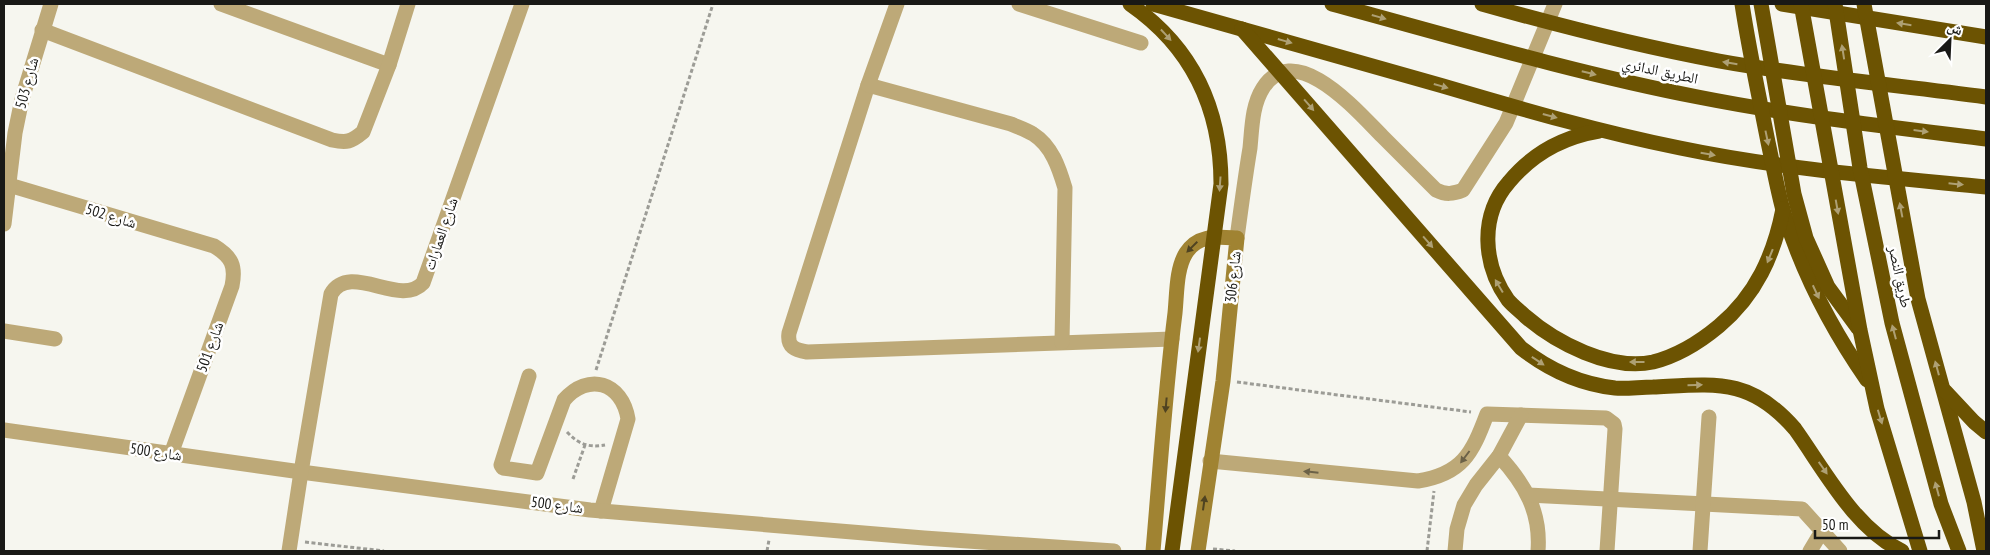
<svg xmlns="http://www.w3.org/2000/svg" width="1990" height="555" viewBox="0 0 1990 555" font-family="'PT Sans Narrow','Noto Naskh Arabic',sans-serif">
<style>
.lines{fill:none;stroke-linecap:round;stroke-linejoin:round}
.path{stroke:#9c9c96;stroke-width:3;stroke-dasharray:4 2.5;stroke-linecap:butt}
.street{stroke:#bda978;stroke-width:15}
.secondary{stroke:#a08332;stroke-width:15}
.highway{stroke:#6c5302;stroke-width:15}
.oneway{fill:#aea074}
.oneway2{fill:#4f4321}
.oneway3{fill:#6b6147}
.labels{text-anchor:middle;stroke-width:5;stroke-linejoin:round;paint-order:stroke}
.street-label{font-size:15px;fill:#191916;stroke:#fff}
</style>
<rect width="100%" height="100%" fill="#f6f6ef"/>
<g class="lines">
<g class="path">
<path d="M596,370L713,4"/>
<path d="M1237,382L1471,412"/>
<path d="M567,432C578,444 589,448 605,445"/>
<path d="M573,479L585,445"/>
<path d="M305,542L384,551"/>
<path d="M1213,549L1235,551"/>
<path d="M767,551L769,540"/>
<path d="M1427,551L1434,491"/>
</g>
<g class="street">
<path d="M221,4L389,65"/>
<path d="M897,4L868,85L789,333C787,347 795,350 807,352L1172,339"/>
<path d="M1019,4L1141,43"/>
<path d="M42,30L332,140C347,143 351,142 363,132L389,65L408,4"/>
<path d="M868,85L1011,124C1018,127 1027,130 1033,134C1052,146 1059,168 1065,188L1062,342"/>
<path d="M9,185L214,246C232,257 236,266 232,286L171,454"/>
<path d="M4,224L15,133L22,99L51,4"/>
<path d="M1237,238C1241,208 1245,178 1250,148C1252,128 1252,105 1263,88C1295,38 1358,112 1382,136C1400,154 1418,172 1436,190C1446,195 1453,194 1463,190L1506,123L1555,4"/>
<path d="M4,331L55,339"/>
<path d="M529,376L501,465L503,468L537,473L564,400C588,372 622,382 628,419L601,511"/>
<path d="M4,430L301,472L590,510L924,538L1114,551"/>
<path d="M1499,456C1525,484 1541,512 1538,551"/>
<path d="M1210,461L1418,481C1462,474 1472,454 1487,414L1606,418L1614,424L1615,429L1607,551"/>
<path d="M1528,495L1802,509L1840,551"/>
<path d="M289,551L301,472L331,294C350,261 400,308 423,283L522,4"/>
<path d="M1455,551L1457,529L1464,505L1476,485L1499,456L1521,415"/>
<path d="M1700,551L1709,417"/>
<path d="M1810,551L1822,531"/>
</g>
<path class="secondary" d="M1153,551C1160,472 1165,392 1175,313C1177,294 1176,269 1186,253C1198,234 1217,237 1237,238L1223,381L1198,551"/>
<g class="highway">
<path d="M1130,4C1192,47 1221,108 1221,184L1172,551"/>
<path d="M1153,4C1250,31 1346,59 1443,86C1521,109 1600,132 1680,148C1781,169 1884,177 1986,187"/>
<path d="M1332,4C1454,37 1575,73 1698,97C1794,116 1890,127 1986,139"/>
<path d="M1482,4C1560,26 1639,46 1719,61C1807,77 1897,85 1986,97"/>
<path d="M1742,4C1749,50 1759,96 1768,142C1773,165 1777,188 1783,210C1801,270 1831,328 1867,380"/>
<path d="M1761,4L1794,194L1806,238L1828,287L1858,328"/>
<path d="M1782,4L1986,37"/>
<path d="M1801,4L1860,330L1877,409L1920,551"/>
<path d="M1835,4L1860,168L1892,323L1941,504L1959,551"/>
<path d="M1864,4L1918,299L1974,502L1984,551"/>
<path d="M1242,29L1521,348C1549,370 1579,384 1615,388C1627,389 1640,387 1653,387C1715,384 1750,377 1795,429C1825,471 1855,529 1902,551"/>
<path d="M1599,131C1563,137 1533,153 1509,182C1479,216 1483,265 1508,300C1513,306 1520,311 1525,316C1556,343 1610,371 1653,362C1677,356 1701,341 1719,326C1756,295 1774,255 1783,209"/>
<path d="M1945,391L1974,422L1986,432"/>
</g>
</g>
<defs><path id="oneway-solid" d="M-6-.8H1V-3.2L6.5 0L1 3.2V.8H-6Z" transform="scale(1.25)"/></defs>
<g class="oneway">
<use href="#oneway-solid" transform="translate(1379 17) rotate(16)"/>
<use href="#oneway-solid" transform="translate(1904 24) rotate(-171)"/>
<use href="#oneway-solid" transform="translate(1166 35) rotate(47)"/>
<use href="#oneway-solid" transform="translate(1285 41) rotate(16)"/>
<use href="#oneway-solid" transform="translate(1843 52) rotate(-99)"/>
<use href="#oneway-solid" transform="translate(1730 63) rotate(-171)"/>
<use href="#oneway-solid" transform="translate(1589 73) rotate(14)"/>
<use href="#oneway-solid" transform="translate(1441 86) rotate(16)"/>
<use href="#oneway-solid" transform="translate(1309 105) rotate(49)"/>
<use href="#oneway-solid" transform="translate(1550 116) rotate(15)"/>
<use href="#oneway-solid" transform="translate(1921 131) rotate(7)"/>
<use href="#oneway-solid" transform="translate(1767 138) rotate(78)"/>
<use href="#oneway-solid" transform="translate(1708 154) rotate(10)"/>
<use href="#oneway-solid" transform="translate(1220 184) rotate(94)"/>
<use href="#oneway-solid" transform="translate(1956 184) rotate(6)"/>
<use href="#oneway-solid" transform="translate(1837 207) rotate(80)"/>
<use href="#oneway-solid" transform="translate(1901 210) rotate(-101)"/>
<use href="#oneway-solid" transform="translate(1428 242) rotate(49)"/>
<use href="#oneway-solid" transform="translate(1770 256) rotate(112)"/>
<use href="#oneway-solid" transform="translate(1499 286) rotate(-121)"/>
<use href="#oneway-solid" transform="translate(1816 292) rotate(65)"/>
<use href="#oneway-solid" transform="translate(1894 332) rotate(-105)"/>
<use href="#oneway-solid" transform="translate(1199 345) rotate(98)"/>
<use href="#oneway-solid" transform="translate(1538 361) rotate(34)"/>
<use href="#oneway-solid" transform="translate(1637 362) rotate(-180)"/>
<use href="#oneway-solid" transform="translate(1937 368) rotate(-105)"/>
<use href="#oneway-solid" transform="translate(1695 385) rotate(-2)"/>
<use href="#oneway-solid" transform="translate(1880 417) rotate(73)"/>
<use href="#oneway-solid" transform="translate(1823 468) rotate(55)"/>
<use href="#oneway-solid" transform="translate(1937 489) rotate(-105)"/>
</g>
<g class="oneway2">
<use href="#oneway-solid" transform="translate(1192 247) rotate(135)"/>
<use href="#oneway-solid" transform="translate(1166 405) rotate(95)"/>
<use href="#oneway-solid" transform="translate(1204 503) rotate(-82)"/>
</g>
<g class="oneway3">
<use href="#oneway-solid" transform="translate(1465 457) rotate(127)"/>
<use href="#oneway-solid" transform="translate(1311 472) rotate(-174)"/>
</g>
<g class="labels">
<g class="street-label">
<text transform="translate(1660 71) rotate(12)" y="5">الطريق الدائري</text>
<text transform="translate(27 83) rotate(-75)" y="5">شارع 503</text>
<text transform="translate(111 216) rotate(17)" y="5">شارع 502</text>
<text transform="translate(441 234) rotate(-71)" y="5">شارع العمارات</text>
<text transform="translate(1233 277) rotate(-84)" y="5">شارع 306</text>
<text transform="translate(1900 277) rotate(78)" y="5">طريق النصر</text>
<text transform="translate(210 347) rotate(-70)" y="5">شارع 501</text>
<text transform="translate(156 452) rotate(8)" y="5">شارع 500</text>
<text transform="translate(557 505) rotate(7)" y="5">شارع 500</text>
</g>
</g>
<rect width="1990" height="555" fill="none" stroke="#191916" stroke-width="10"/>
<g transform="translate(1950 40) rotate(24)" stroke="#ffffff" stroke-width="4" paint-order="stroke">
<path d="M0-4L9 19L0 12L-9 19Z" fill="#191916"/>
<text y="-8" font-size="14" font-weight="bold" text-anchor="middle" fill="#191916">ش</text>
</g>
<path d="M1815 530v8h124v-8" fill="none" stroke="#191916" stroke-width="2.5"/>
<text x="1822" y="530" font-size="15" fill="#191916" stroke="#ffffff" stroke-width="4" paint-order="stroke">50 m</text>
</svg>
